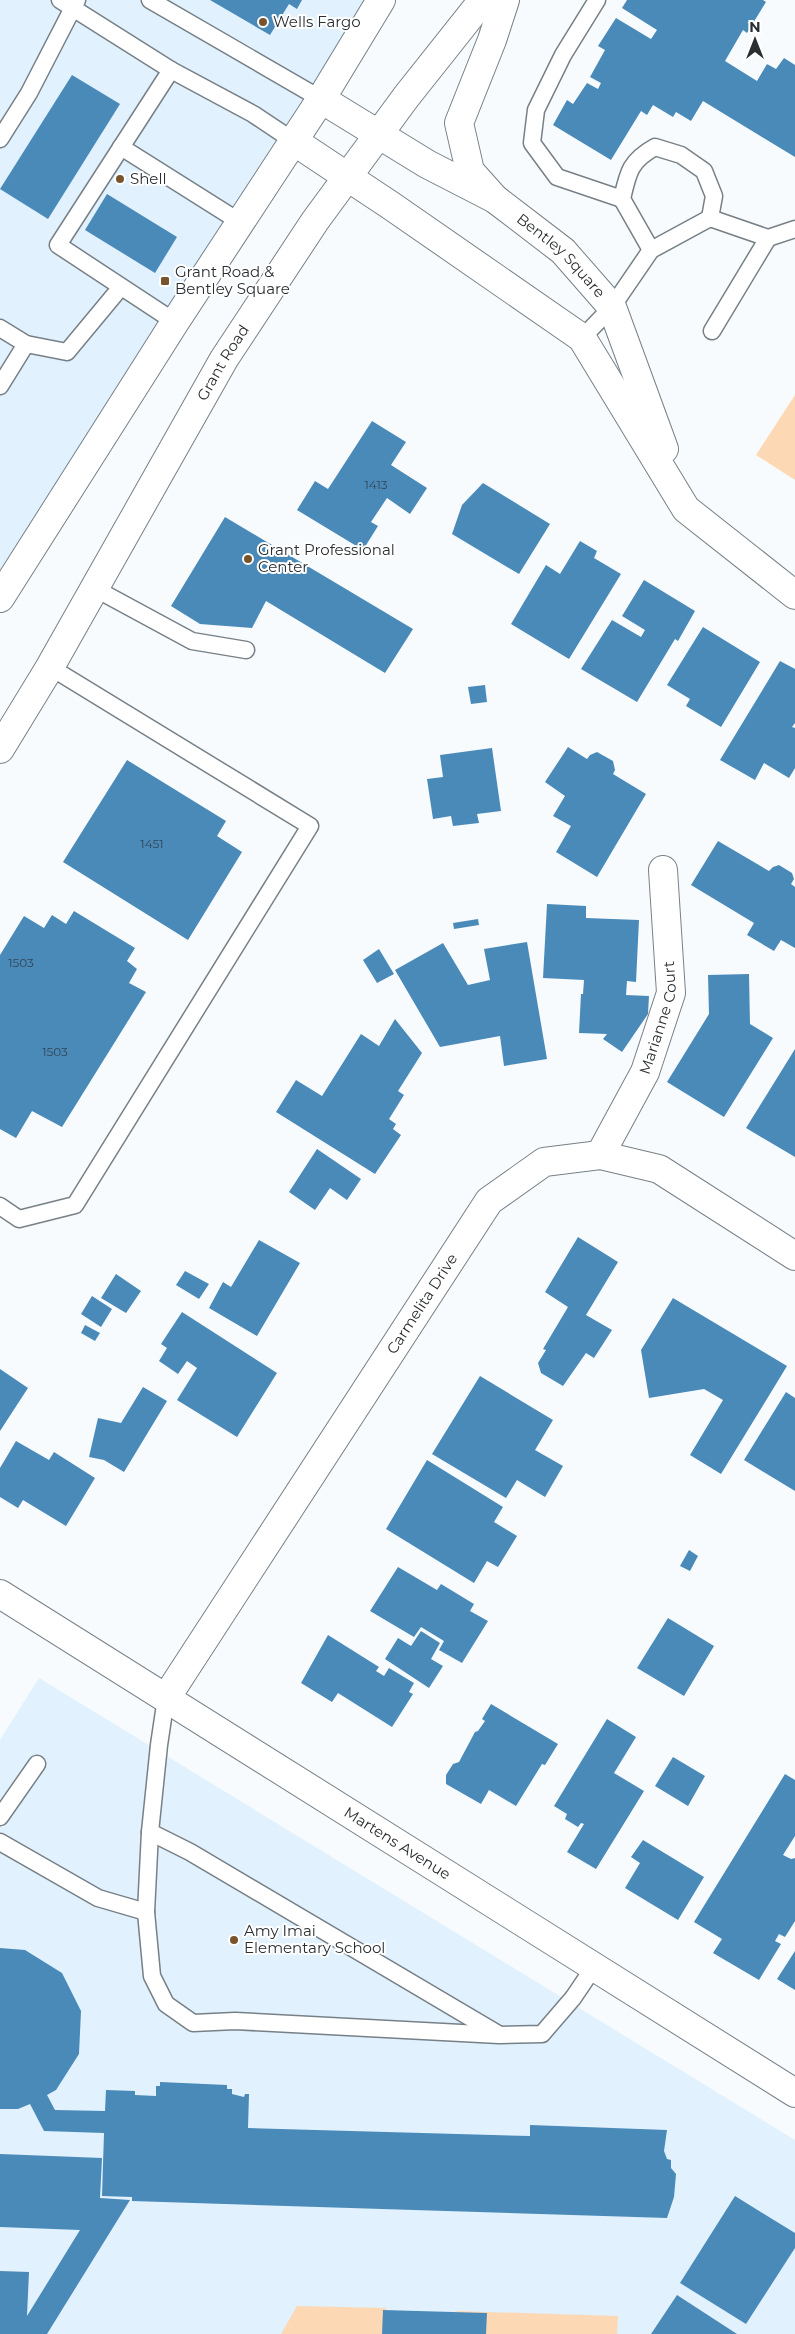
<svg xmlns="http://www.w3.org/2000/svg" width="795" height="2334" viewBox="0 0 795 2334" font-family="Montserrat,sans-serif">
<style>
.built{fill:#e1f1fe}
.green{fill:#fcd9b4}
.building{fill:#4a8ab9}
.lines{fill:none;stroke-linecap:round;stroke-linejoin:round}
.service-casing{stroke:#778087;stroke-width:19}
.minor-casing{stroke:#778087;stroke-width:30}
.secondary-casing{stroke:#778087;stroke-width:30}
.service{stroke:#fff;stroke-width:16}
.minor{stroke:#fff;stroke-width:28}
.secondary{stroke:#fff;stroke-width:28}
.poi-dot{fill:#77542c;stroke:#fff;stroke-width:2}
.labels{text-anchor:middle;stroke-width:4;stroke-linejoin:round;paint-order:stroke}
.number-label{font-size:12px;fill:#324553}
.poi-label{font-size:15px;fill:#2a2e31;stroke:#fff;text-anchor:start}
.street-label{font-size:15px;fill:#2a2e31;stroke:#fff}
</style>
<rect width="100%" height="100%" fill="#f7fbfe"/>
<g class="built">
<path d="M0,0H381L0,598Z"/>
<path d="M39,1678L795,2140V2334H0V1740Z"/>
</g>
<g class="green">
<path d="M795,395V480L756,455Z"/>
<path d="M297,2306L386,2308L382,2334H281Z"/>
<path d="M456,2311L618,2316L617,2334H456Z"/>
</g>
<g class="building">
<path d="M210,0H302L297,9L289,4L270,35Z"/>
<path d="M627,0H763L766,2L747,33L743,30L725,61L757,81L767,64L776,69L784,58L795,65V157L703,101L691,121L676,112L673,117L653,105L647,115L641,111L611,160L553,125L567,100L573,104L587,83L598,89L601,83L590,77L605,50L598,46L616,18L651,39L657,30L622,8Z"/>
<path d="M72,75L120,104L48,219L0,189Z"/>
<path d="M107,194L177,237L155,273L85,230Z"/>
<path d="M372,421L406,442L391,465L427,488L410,514L387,498L371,522L378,526L363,550L297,510L315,481L328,489Z"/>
<path d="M483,483L550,524L519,574L452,534L462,505Z"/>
<path d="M225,517L413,629L385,673L266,601L252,628L200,624L171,606Z"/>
<path d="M580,541L597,551L594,558L621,574L569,659L511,624L546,565L560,574Z"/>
<path d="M644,580L695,611L678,641L675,639L637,702L581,669L612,620L641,637L645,630L622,616Z"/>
<path d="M703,627L760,662L721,727L686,706L690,699L667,685Z"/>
<path d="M780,661L795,669V723L792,727L795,728V768L789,778L764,763L755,780L720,760Z"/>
<path d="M485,685L487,702L471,704L468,687Z"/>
<path d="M568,747L587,759L590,755L597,752L613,761L615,770L613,774L646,794L597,877L556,852L571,826L553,816L565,796L545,782Z"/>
<path d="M492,748L501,811L477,814L479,823L453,826L451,816L433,819L427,779L443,777L440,755Z"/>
<path d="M127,760L226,821L217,836L242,852L188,940L63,862Z"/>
<path d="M718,841L769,871L773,867L779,865L792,873L794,879L791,884L795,887V948L781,940L774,951L747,935L754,923L691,885Z"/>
<path d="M547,904L586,906V918L639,920L636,982L627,981L626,995L649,996L648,1014L622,1052L603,1039L607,1034L579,1033L581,994H583L584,980L543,978Z"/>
<path d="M74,911L135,948L127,961L137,969L129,983L146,992L62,1127L32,1111L16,1138L0,1129V955L24,916L44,928L52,915L66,924Z"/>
<path d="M478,919L479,925L454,929L453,923Z"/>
<path d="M527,942L547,1059L504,1066L500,1036L440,1047L395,970L443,943L468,985L490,980L484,949Z"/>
<path d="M379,949L394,974L377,983L363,960Z"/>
<path d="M749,974L750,1024L773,1038L724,1117L667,1082L709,1014L708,975Z"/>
<path d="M395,1019L422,1053L398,1091L404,1095L389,1119L396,1124L393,1129L401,1135L375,1174L276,1112L296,1080L322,1096L361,1034L379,1046Z"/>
<path d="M795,1049V1157L746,1128Z"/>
<path d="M317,1149L361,1179L347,1200L330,1188L315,1210L289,1192Z"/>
<path d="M578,1237L618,1262L586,1315L612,1330L594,1358L586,1353L563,1386L541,1373L538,1363L546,1350L543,1349L568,1307L545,1292Z"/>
<path d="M259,1240L300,1263L257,1336L209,1308L223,1282L231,1287Z"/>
<path d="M185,1271L209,1284L199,1299L176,1285Z"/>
<path d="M116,1274L141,1291L126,1313L101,1298Z"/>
<path d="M92,1296L112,1309L101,1327L81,1314Z"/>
<path d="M673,1298L787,1366L721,1474L690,1455L723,1400L704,1389L649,1398L641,1350Z"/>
<path d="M182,1312L277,1373L237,1437L177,1400L197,1368L187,1361L178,1374L159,1361L167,1348L161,1344Z"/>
<path d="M85,1325L100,1333L95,1341L81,1333Z"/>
<path d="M0,1369L28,1388L0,1431Z"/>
<path d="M480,1376L553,1420L535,1450L563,1466L545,1497L517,1480L506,1498L432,1454Z"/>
<path d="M143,1387L167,1401L124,1472L104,1460L89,1457L98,1418L121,1423Z"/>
<path d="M786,1392L795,1398V1491L744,1460Z"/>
<path d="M16,1441L49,1460L54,1452L95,1478L66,1526L23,1500L18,1508L0,1497V1468Z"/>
<path d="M427,1460L503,1507L494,1522L517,1536L498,1567L487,1561L474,1583L386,1529Z"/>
<path d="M689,1550L698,1556L690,1571L680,1566Z"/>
<path d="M398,1567L437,1590L441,1584L474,1604L470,1611L488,1621L462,1663L439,1650L444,1641L421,1627L414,1637L370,1611Z"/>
<path d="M668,1618L714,1646L684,1696L637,1668Z"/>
<path d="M421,1631L440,1643L431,1659L443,1666L429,1688L385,1659L398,1638L411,1646Z"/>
<path d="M328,1635L379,1667L376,1671L384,1676L389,1668L414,1683L409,1692L413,1694L392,1727L338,1693L332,1702L301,1683Z"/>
<path d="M491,1704L558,1744L545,1765L542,1764L516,1806L489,1790L481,1804L446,1784V1775L453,1764L459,1762L475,1732L478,1731L485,1721L482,1719Z"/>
<path d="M607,1719L636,1737L614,1773L644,1791L596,1869L567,1852L584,1824L581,1823L578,1827L565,1819L567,1814L554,1806Z"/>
<path d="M673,1757L705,1776L688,1806L655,1786Z"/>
<path d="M785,1774L795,1780V1836L783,1855L791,1859L795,1858V1921L785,1937L779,1934L775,1941L781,1944L759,1980L713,1953L722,1939L694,1922Z"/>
<path d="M643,1840L704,1877L678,1920L625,1888L640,1863L631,1857Z"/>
<path d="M0,1948L25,1950L62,1973L81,2011L79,2054L56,2090L47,2095L55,2110L105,2111L106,2090L135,2091V2095L156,2096V2086H160V2082L227,2085V2089H232V2094L244,2097L245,2094H249L248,2128L530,2136V2125L667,2130L664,2151L667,2159L671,2160V2168L676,2174L674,2197L667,2218L132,2201V2197L102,2196L104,2133L44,2131L30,2104L18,2109H0Z"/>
<path d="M795,1951V1990L777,1979Z"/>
<path d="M0,2154L102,2158L100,2198L130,2200L47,2334H0V2271L29,2272L27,2316L80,2230L0,2227Z"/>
<path d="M735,2196L795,2233V2248L746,2324L680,2283Z"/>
<path d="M677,2295L737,2334H651Z"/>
<path d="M383,2310L487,2313L486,2334H382Z"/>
</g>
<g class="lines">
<g class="service-casing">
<g id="service">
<path d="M60,0L171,70L253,114L292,140"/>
<path d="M150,0L321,99"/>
<path d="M597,0L563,55L536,110L532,143L557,177L622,199"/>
<path d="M171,70L58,245L175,322"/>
<path d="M0,139L29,93L77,0"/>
<path d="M121,147L240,222"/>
<path d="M651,250L710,218"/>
<path d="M0,328L26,344L0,386"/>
<path d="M712,331L768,238"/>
<path d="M582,338L612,307L651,250L622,199C628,172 630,161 655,147L681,155L704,171L714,196L710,218L768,238L795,229"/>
<path d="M26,344L67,352L121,287"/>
<path d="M94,588L192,641L246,650"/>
<path d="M0,1206L19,1219L75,1205L310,826L50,667"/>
<path d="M166,1698L159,1745L150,1832L146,1912L152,1976L166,2004L193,2023L235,2021L499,2035L542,2034L573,1998L594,1967"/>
<path d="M0,1817L37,1764"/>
<path d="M150,1832L190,1852L498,2034"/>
<path d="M0,1842L98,1898L146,1912"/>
</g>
</g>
<g class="minor-casing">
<g id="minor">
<path id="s1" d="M321,99L427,164L495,199L563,251L612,307L664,449"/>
<path d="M292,140L390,205L582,338L686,509L795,595"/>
<path id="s2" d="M600,1155L645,1072L671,993L663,870"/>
<path id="s3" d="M0,1594L795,2093"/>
<path id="s4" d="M166,1698L489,1201L544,1162L600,1155L659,1169L795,1256"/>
</g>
</g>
<g class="secondary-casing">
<g id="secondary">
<path d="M495,199L470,171L459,123L492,40L505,0"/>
<path d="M0,598L175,322L321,99L381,0"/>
<path id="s5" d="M0,749L50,667L224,359L315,221L406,97L483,0"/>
</g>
</g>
<use href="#service" class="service"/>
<use href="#minor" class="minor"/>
<use href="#secondary" class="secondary"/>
</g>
<g class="poi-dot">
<circle cx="263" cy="22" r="5"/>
<circle cx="120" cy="179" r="5"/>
<rect x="160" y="276" width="10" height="10" rx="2.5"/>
<circle cx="248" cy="559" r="5"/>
<circle cx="234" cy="1940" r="5"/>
</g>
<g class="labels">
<g class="number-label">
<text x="376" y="489">1413</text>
<text x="152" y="848">1451</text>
<text x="21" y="967">1503</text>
<text x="55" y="1056">1503</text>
</g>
<g class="poi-label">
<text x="273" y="27">Wells Fargo</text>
<text x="130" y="184">Shell</text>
<text x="175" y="277">Grant Road &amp;<tspan x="175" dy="17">Bentley Square</tspan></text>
<text x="258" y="555">Grant Professional<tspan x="258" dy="17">Center</tspan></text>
<text x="244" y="1936">Amy Imai<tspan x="244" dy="17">Elementary School</tspan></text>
</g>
<g class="street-label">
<text dy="5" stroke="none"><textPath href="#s1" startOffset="288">Bentley Square</textPath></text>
<text dy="5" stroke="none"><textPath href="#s5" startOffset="446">Grant Road</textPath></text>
<text dy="5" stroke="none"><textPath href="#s2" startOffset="151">Marianne Court</textPath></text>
<text dy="5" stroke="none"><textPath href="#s4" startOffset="470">Carmelita Drive</textPath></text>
<text dy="5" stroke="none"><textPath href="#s3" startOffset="469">Martens Avenue</textPath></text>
</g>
</g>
<g transform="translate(755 40)" stroke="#ffffff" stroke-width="4" paint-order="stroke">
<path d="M0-4L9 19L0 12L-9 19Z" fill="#2a2e31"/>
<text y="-8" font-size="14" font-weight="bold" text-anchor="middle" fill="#2a2e31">N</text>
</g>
</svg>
